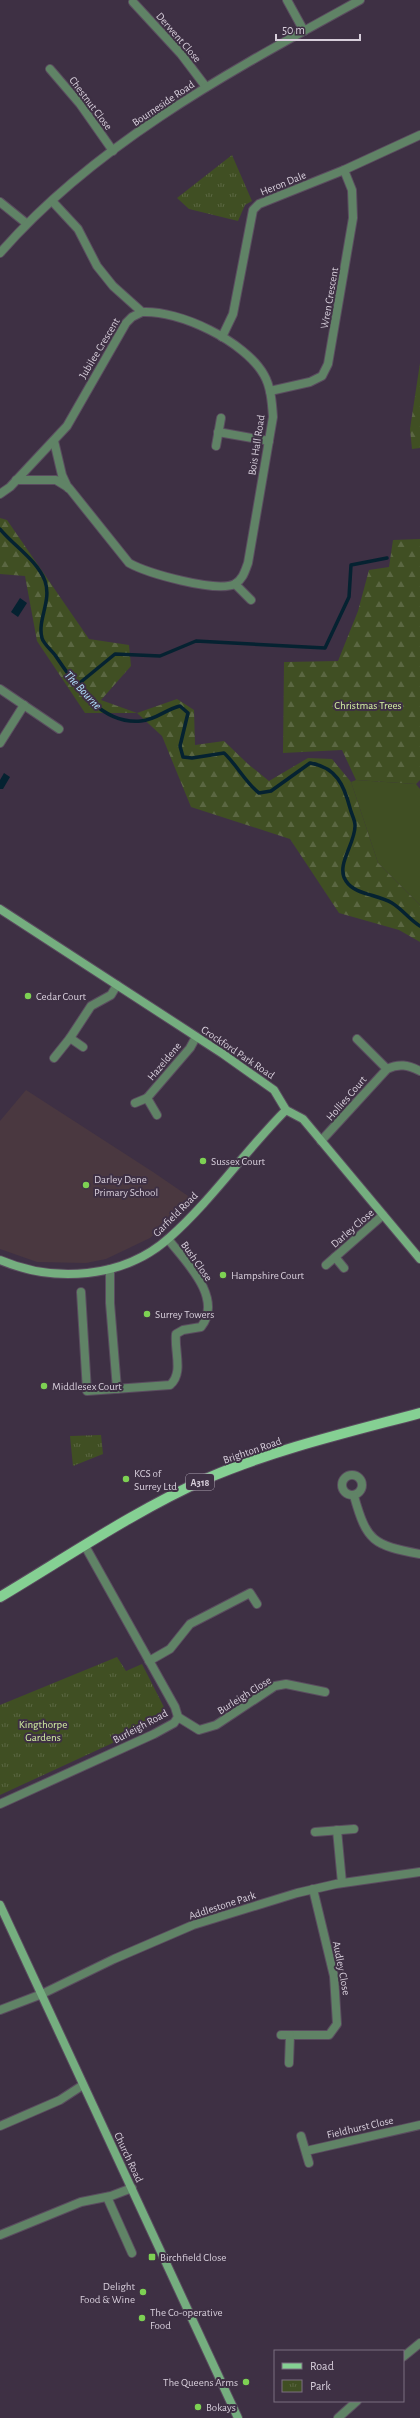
<svg xmlns="http://www.w3.org/2000/svg" width="420" height="2418" viewBox="0 0 420 2418" font-family="'Alegreya Sans',sans-serif">
<style>
.education{fill:#4a3840}
.grass{fill:#404f23}
.forest{fill:url(#forest-firs)}
.park{fill:url(#park-tufts)}
.water{fill:#052231}
.lines{fill:none;stroke-linecap:round;stroke-linejoin:round}
.stream{stroke:#052231;stroke-width:3.5}
.street-casing{stroke:#5a4c5f;stroke-width:10}
.secondary-casing{stroke:#5a4c5f;stroke-width:10}
.primary-casing{stroke:#5a4c5f;stroke-width:12}
.street{stroke:#608366;stroke-width:8}
.secondary{stroke:#75ae7f;stroke-width:8}
.primary{stroke:#85d093;stroke-width:10}
.poi-dot{fill:#7dd153;stroke:#3e3044;stroke-width:1.5}
.labels{text-anchor:middle;stroke-width:4;stroke-linejoin:round;paint-order:stroke}
.shield{fill:#3e3044;stroke:#a99fae;stroke-width:1}
.shield-label{font-size:10px;font-weight:bold;fill:#d7cedb}
.street-label{font-size:11px;fill:#d7cedb;stroke:#3e3044}
.park-label{font-size:11px;fill:#d4f1a3;stroke:#3e3044}
.poi-label{font-size:11px;fill:#d7cedb;stroke:#3e3044;text-anchor:start}
.water-label{font-size:12px;font-style:italic;fill:#b1e0fc;stroke:#3e3044}
</style>
<defs>
<pattern id="forest-firs" width="22" height="20" patternUnits="userSpaceOnUse"><rect width="22" height="20" fill="#404f23"/><path d="M5 1l3.5 6h-7zM16 11l3.5 6h-7z" fill="#5b6742"/></pattern>
<pattern id="park-tufts" width="24" height="20" patternUnits="userSpaceOnUse"><rect width="24" height="20" fill="#404f23"/><path d="M3 7l-1-3M5 7V3M7 7l1-3M15 17l-1-3M17 17v-4M19 17l1-3" fill="none" stroke="#5b6742"/></pattern>
</defs>
<rect width="100%" height="100%" fill="#3e3044"/>
<path class="education" d="M26,1090L153,1172L191,1198L174,1218L150,1238L106,1259L86,1263L37,1262L0,1249V1121Z"/>
<path class="grass" d="M356,780L416,784L420,789V905L378,863L351,782Z"/>
<g class="forest">
<path d="M420,363V448L412,449L410,429Z"/>
<path d="M0,518L7,520L89,639L129,645L131,666L101,700L137,713L177,699L194,710L195,745L224,741L248,764L269,781L308,758L332,759L351,782L378,863L420,905V942L399,930L339,913L290,839L191,807L162,736L137,713H85L37,641L25,576L0,574Z"/>
<path d="M420,539V780L416,784L356,780L342,750L283,753L284,662L338,661L358,611L369,570L389,567L393,540Z"/>
</g>
<g class="park">
<path d="M232,155L252,201L245,205L238,221L189,209L177,198Z"/>
<path d="M101,1435L103,1454L73,1466L70,1436Z"/>
<path d="M117,1657L126,1671L142,1664L169,1717L0,1795V1705Z"/>
</g>
<g class="water">
<path d="M20,598L27,603L18,617L11,612Z"/>
<path d="M4,773L10,777L3,789H0V780Z"/>
</g>
<g class="lines">
<g class="stream">
<path d="M0,529C14,546 37,560 45,581C52,601 37,620 42,638C43,643 51,650 55,655C75,684 100,725 141,721C156,720 166,709 180,706L188,713L180,746L183,757L192,758L224,753C237,765 245,782 259,793L271,791L310,763C336,767 344,785 350,808C351,813 355,820 355,825C356,843 335,865 346,881C355,895 377,894 392,903C402,909 410,920 420,926"/>
<path d="M76,686L115,654L160,656L196,641L325,648L349,597L351,565L387,558"/>
</g>
<g class="street-casing">
<g id="street">
<path d="M287,0L304,31"/>
<path d="M133,2L181,54L206,87"/>
<path d="M50,69L80,104L113,151"/>
<path d="M0,202L26,223"/>
<path d="M0,253C97,142 231,71 360,0"/>
<path d="M222,337L233,314L253,210L259,204L344,170L420,135"/>
<path d="M270,391L310,382L322,376L328,364L353,218L352,190L344,170"/>
<path d="M218,432L269,441"/>
<path d="M54,441L62,475L68,488"/>
<path d="M216,446L221,418"/>
<path d="M16,480H56L69,488L129,563C147,573 216,593 235,584C243,579 245,571 248,563L273,417C272,403 271,387 264,375C245,341 179,310 142,312"/>
<path d="M0,494L10,487L67,426L126,323L132,317L142,312L113,286L97,266L78,229L52,201"/>
<path d="M235,584L251,600"/>
<path d="M0,689L59,729"/>
<path d="M0,743L24,705"/>
<path d="M357,1039L387,1069"/>
<path d="M83,1047L70,1038L91,1006L111,995L117,985"/>
<path d="M54,1058L70,1038"/>
<path d="M147,1098L190,1048L196,1037"/>
<path d="M135,1103L147,1098L157,1115"/>
<path d="M321,1141L387,1069C399,1063 408,1065 420,1071"/>
<path d="M335,1257L344,1268"/>
<path d="M326,1265L383,1215"/>
<path d="M110,1269V1303L117,1389"/>
<path d="M81,1292L87,1391L170,1385C184,1373 174,1351 176,1334L183,1330L201,1327C224,1298 185,1261 168,1239"/>
<circle cx="352" cy="1485" r="10"/>
<path d="M354,1496C367,1542 373,1545 420,1554"/>
<path d="M149,1661L170,1649L190,1624L250,1593L257,1604"/>
<path d="M178,1717L199,1730L216,1725L275,1686L286,1684L325,1692"/>
<path d="M0,1804L154,1734L174,1723L178,1717L175,1707L85,1546"/>
<path d="M337,1830L342,1883"/>
<path d="M315,1832L354,1829"/>
<path d="M0,2010L42,1994L114,1959L193,1925L297,1893L336,1884L420,1872"/>
<path d="M281,2035H329L337,2024L334,1976L313,1889"/>
<path d="M289,2063L290,2035"/>
<path d="M0,2126L60,2100L83,2085"/>
<path d="M301,2136L309,2163"/>
<path d="M306,2151L420,2125"/>
<path d="M107,2197L132,2253"/>
<path d="M0,2235L81,2202L111,2196L132,2188"/>
<path d="M403,2357L420,2343"/>
<path d="M338,2418L357,2401"/>
</g>
</g>
<g class="secondary-casing">
<g id="secondary">
<path d="M0,909L223,1054L274,1090L286,1110L303,1119L420,1259"/>
<path d="M0,1260C54,1283 123,1279 169,1238C212,1200 245,1151 286,1110"/>
<path d="M0,1905L238,2418"/>
</g>
</g>
<g class="primary-casing">
<path id="primary" d="M0,1597C67,1557 136,1510 208,1478C276,1449 349,1432 420,1413"/>
</g>
<use href="#street" class="street"/>
<use href="#secondary" class="secondary"/>
<use href="#primary" class="primary"/>
</g>
<g class="poi-dot">
<circle cx="28" cy="996" r="4"/>
<circle cx="203" cy="1161" r="4"/>
<circle cx="86" cy="1185" r="4"/>
<circle cx="223" cy="1275" r="4"/>
<circle cx="147" cy="1314" r="4"/>
<circle cx="44" cy="1386" r="4"/>
<circle cx="126" cy="1479" r="4"/>
<rect x="148" y="2253" width="8" height="8" rx="2"/>
<circle cx="143" cy="2292" r="4"/>
<circle cx="142" cy="2318" r="4"/>
<circle cx="246" cy="2382" r="4"/>
<circle cx="198" cy="2407" r="4"/>
</g>
<g class="labels">
<rect class="shield" x="186" y="1474" width="28" height="16" rx="3"/>
<g class="shield-label">
<text x="200" y="1486">A318</text>
</g>
<g class="street-label">
<text transform="translate(179 37) rotate(49)" y="4">Derwent Close</text>
<text transform="translate(91 103) rotate(53)" y="4">Chestnut Close</text>
<text transform="translate(163 103) rotate(-34)" y="4">Bourneside Road</text>
<text transform="translate(283 183) rotate(-22)" y="4">Heron Dale</text>
<text transform="translate(329 298) rotate(-80)" y="4">Wren Crescent</text>
<text transform="translate(99 348) rotate(-59)" y="4">Jubilee Crescent</text>
<text transform="translate(256 445) rotate(-81)" y="4">Bois Hall Road</text>
<text transform="translate(238 1052) rotate(34)" y="4">Crockford Park Road</text>
<text transform="translate(164 1061) rotate(-50)" y="4">Hazeldene</text>
<text transform="translate(346 1098) rotate(-49)" y="4">Hollies Court</text>
<text transform="translate(175 1214) rotate(-45)" y="4">Garfield Road</text>
<text transform="translate(352 1228) rotate(-41)" y="4">Darley Close</text>
<text transform="translate(197 1261) rotate(55)" y="4">Bush Close</text>
<text transform="translate(252 1450) rotate(-19)" y="4">Brighton Road</text>
<text transform="translate(244 1695) rotate(-32)" y="4">Burleigh Close</text>
<text transform="translate(140 1726) rotate(-28)" y="4">Burleigh Road</text>
<text transform="translate(222 1905) rotate(-18)" y="4">Addlestone Park</text>
<text transform="translate(342 1968) rotate(79)" y="4">Audley Close</text>
<text transform="translate(360 2127) rotate(-13)" y="4">Fieldhurst Close</text>
<text transform="translate(129 2157) rotate(65)" y="4">Church Road</text>
</g>
<g class="park-label">
<text x="368" y="709">Christmas Trees</text>
<text x="43" y="1728">Kingthorpe<tspan x="43" dy="13">Gardens</tspan></text>
</g>
<g class="poi-label">
<text x="36" y="1000">Cedar Court</text>
<text x="211" y="1165">Sussex Court</text>
<text x="94" y="1183">Darley Dene<tspan x="94" dy="13">Primary School</tspan></text>
<text x="231" y="1279">Hampshire Court</text>
<text x="155" y="1318">Surrey Towers</text>
<text x="52" y="1390">Middlesex Court</text>
<text x="134" y="1477">KCS of<tspan x="134" dy="13">Surrey Ltd</tspan></text>
<text x="160" y="2261">Birchfield Close</text>
<text x="135" y="2290" text-anchor="end">Delight<tspan x="135" dy="13">Food &amp; Wine</tspan></text>
<text x="150" y="2316">The Co-operative<tspan x="150" dy="13">Food</tspan></text>
<text x="238" y="2386" text-anchor="end">The Queens Arms</text>
<text x="206" y="2411">Bokays</text>
</g>
<g class="water-label">
<text transform="translate(83 690) rotate(47)" y="4">The Bourne</text>
</g>
</g>
<rect x="274" y="2350" width="130" height="52" fill="#3e3044" stroke="#7b6f80"/>
<rect x="282" y="2363" width="20" height="6" fill="#85d093" stroke="#7b6f80"/>
<text x="310" y="2370" font-size="12" fill="#d7cedb">Road</text>
<rect x="282" y="2380" width="20" height="12" fill="url(#park-tufts)" stroke="#7b6f80"/>
<text x="310" y="2390" font-size="12" fill="#d7cedb">Park</text>
<path d="M276 34v6h84v-6" fill="none" stroke="#d7cedb" stroke-width="2"/>
<text x="282" y="34" font-size="12" fill="#d7cedb" stroke="#3e3044" stroke-width="3" paint-order="stroke">50 m</text>
</svg>
